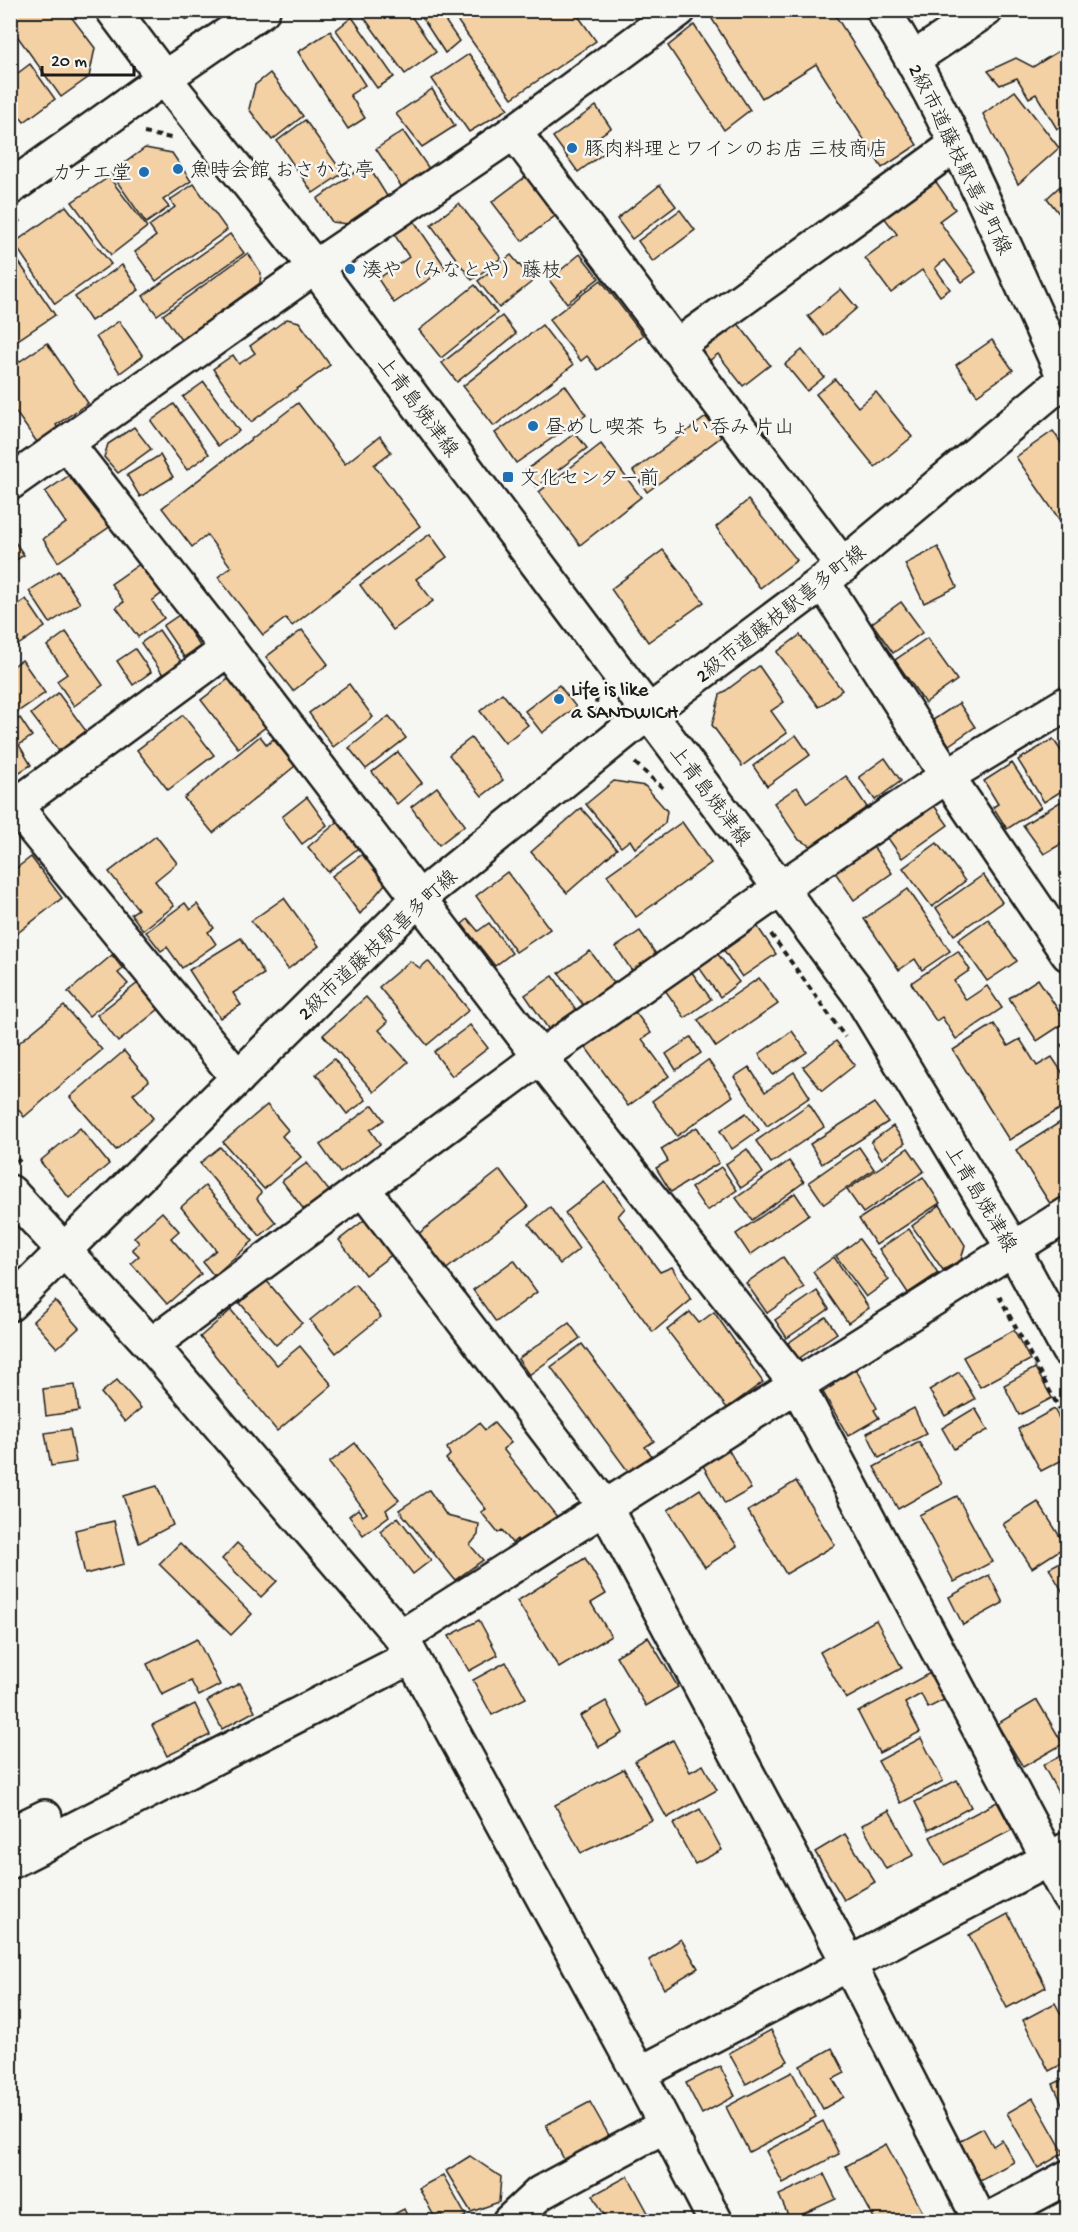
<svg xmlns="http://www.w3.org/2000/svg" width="1078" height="2232" viewBox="0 0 1078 2232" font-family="'Gochi Hand','Klee One',sans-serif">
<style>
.building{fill:#f3d1a4;stroke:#1c1c1c;stroke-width:1.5}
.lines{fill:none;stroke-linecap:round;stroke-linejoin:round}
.minor-casing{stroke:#1c1c1c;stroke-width:38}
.tertiary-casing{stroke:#1c1c1c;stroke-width:38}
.secondary-casing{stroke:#1c1c1c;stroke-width:38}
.path{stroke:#1c1c1c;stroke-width:4;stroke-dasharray:6 4.5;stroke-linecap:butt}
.minor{stroke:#f6f6f2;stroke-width:33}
.tertiary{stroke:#f6f6f2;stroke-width:33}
.secondary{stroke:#f6f6f2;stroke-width:33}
.poi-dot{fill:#1f6fb2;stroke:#f6f6f2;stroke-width:2}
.labels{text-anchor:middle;stroke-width:5;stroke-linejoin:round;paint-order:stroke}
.poi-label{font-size:20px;fill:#1c1c1c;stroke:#f6f6f2;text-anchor:start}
.street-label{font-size:20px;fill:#1c1c1c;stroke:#f6f6f2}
</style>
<rect width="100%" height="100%" fill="#f6f6f2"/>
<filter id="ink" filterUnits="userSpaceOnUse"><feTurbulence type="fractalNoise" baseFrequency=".0167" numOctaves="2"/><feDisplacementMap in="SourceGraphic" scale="12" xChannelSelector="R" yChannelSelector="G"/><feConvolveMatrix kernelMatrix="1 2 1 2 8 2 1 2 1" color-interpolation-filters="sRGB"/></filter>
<g filter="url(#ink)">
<g class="building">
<path d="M10,10H66L95,48L89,77L61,97L10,26Z"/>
<path d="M364,10H407L436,52L405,74L361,13Z"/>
<path d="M417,10H438L459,41L445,53Z"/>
<path d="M455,10H574L596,41L512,98L452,13Z"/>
<path d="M725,10H832L917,145L882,168L816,64L762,98L712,19Z"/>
<path d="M352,17L394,77L377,88L336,30Z"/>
<path d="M694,25L750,110L724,130L668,46Z"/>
<path d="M330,31L365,85L350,95L365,118L348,129L298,52Z"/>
<path d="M1065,47L1068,52V123L1057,129L1036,94L1029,98L1017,78L1000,85L988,71L1016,58L1033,67Z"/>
<path d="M469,54L508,109L469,132L432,79Z"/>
<path d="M30,64L55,99L24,122L10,104V79Z"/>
<path d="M270,73L303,116L272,140L249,109L255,85Z"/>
<path d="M432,89L455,126L422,147L396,114Z"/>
<path d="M1015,91L1059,148L1018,184L983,114Z"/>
<path d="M596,106L611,128L595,139L604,153L578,172L553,137Z"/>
<path d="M305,120L343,173L313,193L277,141Z"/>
<path d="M403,131L430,170L403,189L376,149Z"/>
<path d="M145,148L172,153L191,181L163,200L169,207L146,223L111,173Z"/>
<path d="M367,164L387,196L348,224L332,222L317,199Z"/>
<path d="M529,174L559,213L522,241L492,202Z"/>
<path d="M109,177L147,227L111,255L72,202Z"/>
<path d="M934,179L955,209L939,221L976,272L962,282L945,260L935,268L950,289L940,296L922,270L891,293L865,258L897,234L883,216Z"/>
<path d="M1068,179V225L1047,198Z"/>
<path d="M194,184L227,230L156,281L135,252L156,236L149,226L175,207L170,200Z"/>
<path d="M660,185L676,206L632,239L617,219Z"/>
<path d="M459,203L501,258L472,280L431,225Z"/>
<path d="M66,206L111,264L55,304L14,243Z"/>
<path d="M680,210L695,230L653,262L638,241Z"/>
<path d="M412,218L446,268L394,303L378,279L409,257L392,231Z"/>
<path d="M230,234L244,253L157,315L143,296Z"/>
<path d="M10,249L55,315L10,345Z"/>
<path d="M248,253L261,273L260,283L181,340L163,315Z"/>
<path d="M580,254L599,278L567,303L549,280Z"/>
<path d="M511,255L533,281L499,308L478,281Z"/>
<path d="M122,265L139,290L91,321L75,297Z"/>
<path d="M601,280L643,335L598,370L587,356L581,361L549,320Z"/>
<path d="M475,285L497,313L441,358L419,330Z"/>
<path d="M841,289L857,308L824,336L808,316Z"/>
<path d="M502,316L516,334L457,382L442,363Z"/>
<path d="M733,317L770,365L743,386L718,354L709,361L698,345Z"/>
<path d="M287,319L299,322L330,365L251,422L213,369L233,355L239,364L255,353L250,346Z"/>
<path d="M119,321L143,356L120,373L96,337Z"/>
<path d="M542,325L573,365L494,426L463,386Z"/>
<path d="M992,340L1013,370L977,395L956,365Z"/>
<path d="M47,343L88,403L56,425L60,431L39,445L10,404V368Z"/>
<path d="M802,350L824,377L807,391L785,364Z"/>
<path d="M835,379L858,407L876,392L912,437L875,467L816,394Z"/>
<path d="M204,382L239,431L218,446L183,397Z"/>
<path d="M565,385L586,415L516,463L495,433Z"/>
<path d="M298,403L345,464L380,436L391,452L374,465L420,526L292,626L286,618L263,635L218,577L231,567L207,535L192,547L162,508Z"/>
<path d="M174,404L209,454L187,470L151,421Z"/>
<path d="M706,417L721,437L647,492L633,471Z"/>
<path d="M134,427L151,449L118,473L104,457L108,444Z"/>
<path d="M1053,431L1068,453V532L1016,457Z"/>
<path d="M575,433L587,448L536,487L524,472Z"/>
<path d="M601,444L641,497L580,545L539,492Z"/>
<path d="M160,455L173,477L140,497L127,475Z"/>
<path d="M74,472L111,526L58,562L43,539L66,523L45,492Z"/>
<path d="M748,500L797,560L760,588L716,527Z"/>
<path d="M430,534L447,557L416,579L433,601L393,630L360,585Z"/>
<path d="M10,535L24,555L10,564Z"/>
<path d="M938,547L957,587L924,603L905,564Z"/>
<path d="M663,550L704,602L648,642L611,589Z"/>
<path d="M144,561L165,591L152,601L164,618L138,637L116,607L124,602L111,584Z"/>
<path d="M59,571L80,603L50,623L29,591Z"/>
<path d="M26,599L45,627L12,649L10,610Z"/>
<path d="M901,602L923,632L893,653L872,623Z"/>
<path d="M179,615L200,646L184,657L163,626Z"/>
<path d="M159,630L182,663L164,676L141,643Z"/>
<path d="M302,630L328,664L293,691L266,657Z"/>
<path d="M66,632L103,685L74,706L57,681L67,674L47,646Z"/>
<path d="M800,635L842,690L819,707L777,652Z"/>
<path d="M927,638L957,680L925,703L895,660Z"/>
<path d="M135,649L151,672L133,685L117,661Z"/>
<path d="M22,660L45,693L10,717V668Z"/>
<path d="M759,666L784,702L771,711L787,733L742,766L712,725L720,695Z"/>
<path d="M231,677L267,726L238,748L201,700Z"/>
<path d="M349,684L373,717L333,747L309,713Z"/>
<path d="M559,685L576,707L542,733L525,711Z"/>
<path d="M58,693L86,731L59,751L31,714Z"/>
<path d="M502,693L528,725L505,743L480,711Z"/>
<path d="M959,703L975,727L949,745L933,720Z"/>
<path d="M183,715L214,755L168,790L137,750Z"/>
<path d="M389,716L406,738L366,769L349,748Z"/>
<path d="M20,718L32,736L19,745L31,765L15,775L10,767V724Z"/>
<path d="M796,735L810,755L767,786L753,766Z"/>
<path d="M260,736L267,745L273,739L295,766L213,833L184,798Z"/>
<path d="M471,738L503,780L482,796L449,755Z"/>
<path d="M1053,739L1068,761V787L1044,802L1018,760Z"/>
<path d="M398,752L422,783L397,804L372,772Z"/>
<path d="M885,758L901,781L875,800L859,777Z"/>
<path d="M1012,763L1041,807L1007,829L993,807L998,804L984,781Z"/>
<path d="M846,776L867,807L811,846L799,840L774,803L797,787L807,803Z"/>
<path d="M614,781L645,786L667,811L665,823L635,848L630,840L621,847L586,804Z"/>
<path d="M437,787L465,825L439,845L411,807Z"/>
<path d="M307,797L327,825L302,844L282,817Z"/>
<path d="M1068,797V840L1044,854L1023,825Z"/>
<path d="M930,800L948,825L902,858L885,834Z"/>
<path d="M581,808L617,849L567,893L531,852Z"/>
<path d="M341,819L362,845L328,872L308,847Z"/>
<path d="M682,822L711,863L636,917L607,875Z"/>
<path d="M156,836L177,863L155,881L174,906L143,930L131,914L138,909L109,872Z"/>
<path d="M870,842L892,873L854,900L832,868Z"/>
<path d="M937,843L965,881L932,907L903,868Z"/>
<path d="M367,851L390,878L360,914L332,876Z"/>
<path d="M31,857L62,898L10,939V873Z"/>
<path d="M507,872L550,929L516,952L476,896Z"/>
<path d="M983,875L1002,902L954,935L936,908Z"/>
<path d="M908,889L950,951L922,970L915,959L899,970L864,919Z"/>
<path d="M284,898L319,946L288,969L251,921Z"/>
<path d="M185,903L190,910L197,904L214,928L208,932L216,944L182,968L167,947L161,951L146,932Z"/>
<path d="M1068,905V918L1062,909Z"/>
<path d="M468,919L478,931L489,923L512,953L495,966L462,924Z"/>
<path d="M988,919L1017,961L987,981L958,940Z"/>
<path d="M755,923L776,954L742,977L721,946Z"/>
<path d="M640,931L658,957L634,974L616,947Z"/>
<path d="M241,938L264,974L233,993L241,1005L220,1018L189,970Z"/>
<path d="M590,951L614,983L584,1006L559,973Z"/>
<path d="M958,951L970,970L954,981L966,1000L987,986L1002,1008L956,1039L942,1017L936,1021L911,983Z"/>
<path d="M717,953L739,982L720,997L698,966Z"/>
<path d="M112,955L123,969L118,973L128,984L89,1016L68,992Z"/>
<path d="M410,961L420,968L428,961L469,1010L427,1045L379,987Z"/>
<path d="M691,971L711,999L685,1018L665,990Z"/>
<path d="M553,976L577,1011L549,1030L525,995Z"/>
<path d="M759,978L778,1004L716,1047L698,1020Z"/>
<path d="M1038,979L1066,1022L1037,1041L1009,998Z"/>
<path d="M138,983L159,1009L118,1042L97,1015Z"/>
<path d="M366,997L388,1022L379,1030L408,1062L374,1092L323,1035Z"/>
<path d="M64,1006L102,1050L24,1117L10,1098V1050Z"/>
<path d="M633,1009L651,1033L642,1039L669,1076L628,1106L584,1045Z"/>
<path d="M994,1024L1008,1046L1020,1039L1037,1066L1052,1057L1068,1081V1104L1009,1140L953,1050Z"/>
<path d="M470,1025L488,1048L452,1076L434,1052Z"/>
<path d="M792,1031L807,1052L773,1075L759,1054Z"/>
<path d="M691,1037L701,1053L676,1070L666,1054Z"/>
<path d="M1068,1040V1055L1061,1045Z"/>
<path d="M836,1041L855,1065L822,1091L803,1067Z"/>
<path d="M124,1051L149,1081L133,1094L153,1118L116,1150L70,1097Z"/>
<path d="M334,1059L366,1100L347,1114L316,1074Z"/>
<path d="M708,1060L733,1096L677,1136L652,1101Z"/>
<path d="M749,1067L765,1092L794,1072L810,1097L767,1126L734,1077Z"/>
<path d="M874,1103L888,1122L822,1164L810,1144Z"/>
<path d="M809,1104L824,1127L771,1163L756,1141Z"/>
<path d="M267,1105L288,1130L282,1136L301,1157L264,1189L223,1142Z"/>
<path d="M373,1105L384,1120L370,1130L380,1144L340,1173L320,1145Z"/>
<path d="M746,1113L759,1130L732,1149L720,1131Z"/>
<path d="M1062,1121L1068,1130V1205L1065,1207L1049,1202L1016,1150Z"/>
<path d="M893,1126L905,1143L882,1159L871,1142Z"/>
<path d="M697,1127L719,1163L671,1192L656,1168L668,1161L661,1149Z"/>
<path d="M80,1128L109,1164L69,1198L40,1161Z"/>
<path d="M220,1147L261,1192L257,1199L276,1223L260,1236L200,1163Z"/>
<path d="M859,1147L874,1169L824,1204L809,1182Z"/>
<path d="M908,1148L924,1171L863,1213L847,1190Z"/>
<path d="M747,1149L763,1173L741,1188L726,1164Z"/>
<path d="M789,1161L804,1182L752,1220L736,1198Z"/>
<path d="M307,1163L330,1192L305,1211L282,1181Z"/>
<path d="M721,1167L737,1190L707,1211L691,1188Z"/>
<path d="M500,1170L528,1207L444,1271L417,1235Z"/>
<path d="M923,1177L940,1203L876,1245L859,1219Z"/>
<path d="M605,1182L625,1208L618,1216L660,1272L672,1267L691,1300L653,1332L565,1213Z"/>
<path d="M205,1186L253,1241L214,1276L203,1262L216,1250L181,1207Z"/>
<path d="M795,1193L809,1214L750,1255L736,1234Z"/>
<path d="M940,1205L965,1245L961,1260L943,1270L912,1226Z"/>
<path d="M550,1207L579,1249L560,1264L529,1224Z"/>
<path d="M162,1212L179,1231L171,1238L201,1274L167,1304L131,1263L139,1256L132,1249L139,1243L134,1237Z"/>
<path d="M367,1218L394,1253L365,1275L339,1240Z"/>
<path d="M909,1229L938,1273L908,1293L879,1249Z"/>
<path d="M1068,1235V1253L1063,1245Z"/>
<path d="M859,1239L889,1280L866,1297L836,1256Z"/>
<path d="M783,1257L804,1287L767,1313L746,1283Z"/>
<path d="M834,1257L869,1308L848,1323L813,1272Z"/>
<path d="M514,1260L537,1292L496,1322L473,1290Z"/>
<path d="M266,1280L302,1323L276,1345L240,1303Z"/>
<path d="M355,1284L381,1317L336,1353L310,1320Z"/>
<path d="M817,1291L829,1309L787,1338L775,1320Z"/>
<path d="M55,1301L79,1328L57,1348L33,1321Z"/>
<path d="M231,1310L277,1365L300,1346L332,1385L277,1431L200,1337Z"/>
<path d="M690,1312L699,1323L714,1312L763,1382L727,1408L667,1330Z"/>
<path d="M826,1317L837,1333L798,1359L788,1343Z"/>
<path d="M569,1323L580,1338L529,1375L518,1359Z"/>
<path d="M1014,1330L1030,1360L980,1387L963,1357Z"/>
<path d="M582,1344L654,1441L645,1447L656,1461L633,1478L551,1367Z"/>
<path d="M854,1366L877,1408L874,1410L879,1418L848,1436L823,1392L834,1385L831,1379Z"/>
<path d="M1035,1368L1052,1398L1019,1415L1004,1385Z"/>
<path d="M959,1372L975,1399L945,1416L929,1390Z"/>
<path d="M117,1380L141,1408L125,1422L101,1393Z"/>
<path d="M75,1385L79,1411L46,1416L43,1389Z"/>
<path d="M914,1408L926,1434L879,1458L867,1433Z"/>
<path d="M975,1408L988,1430L954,1449L942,1428Z"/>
<path d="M1054,1409L1068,1435V1457L1041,1471L1018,1429Z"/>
<path d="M479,1423L485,1430L494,1423L511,1443L503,1449L558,1518L522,1546L517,1539L512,1543L502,1530L498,1533L481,1512L486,1509L446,1459L450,1455L447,1448Z"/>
<path d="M70,1429L76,1462L51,1466L45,1433Z"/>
<path d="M919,1442L942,1484L898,1509L874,1467Z"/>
<path d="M355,1443L399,1500L386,1510L389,1516L363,1535L349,1516L358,1509L363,1516L367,1513L329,1463Z"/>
<path d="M727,1447L751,1489L725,1504L701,1462Z"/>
<path d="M796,1481L835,1545L786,1574L748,1511Z"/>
<path d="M157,1486L173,1525L139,1543L123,1496Z"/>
<path d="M1068,1486V1501L1061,1490Z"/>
<path d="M700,1489L737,1546L705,1567L668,1510Z"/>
<path d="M429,1490L447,1516L479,1524L478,1535L470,1545L483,1560L455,1580L399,1510Z"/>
<path d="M957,1496L992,1562L954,1582L919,1515Z"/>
<path d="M1038,1502L1066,1546L1032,1568L1003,1524Z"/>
<path d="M398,1517L431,1560L413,1574L380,1531Z"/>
<path d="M114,1521L124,1564L85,1574L75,1530Z"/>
<path d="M180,1543L252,1614L231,1635L159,1564Z"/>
<path d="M237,1543L277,1581L261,1597L222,1559Z"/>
<path d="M585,1558L606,1594L591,1603L611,1636L559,1668L517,1601Z"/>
<path d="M1068,1558V1601L1049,1568Z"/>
<path d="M989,1575L1003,1603L963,1625L949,1597Z"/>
<path d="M479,1620L498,1655L469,1671L449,1636Z"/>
<path d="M876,1620L902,1668L846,1699L820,1652Z"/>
<path d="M648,1637L678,1687L646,1706L616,1656Z"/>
<path d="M197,1639L220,1685L199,1696L191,1681L162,1695L147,1664Z"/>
<path d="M506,1662L526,1698L492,1715L473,1680Z"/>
<path d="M932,1672L946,1699L928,1708L921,1694L905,1703L920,1732L879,1753L858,1712Z"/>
<path d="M240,1683L255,1711L222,1729L207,1701Z"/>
<path d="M1037,1700L1063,1744L1023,1767L997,1724Z"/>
<path d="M606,1701L623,1733L599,1747L580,1716Z"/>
<path d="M195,1704L210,1735L167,1756L152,1725Z"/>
<path d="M921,1738L943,1781L901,1803L878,1761Z"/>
<path d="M673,1740L690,1772L703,1765L717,1790L667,1818L635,1761Z"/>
<path d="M1068,1752V1811L1043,1765Z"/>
<path d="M624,1769L652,1820L581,1853L555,1805Z"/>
<path d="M957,1780L971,1807L929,1830L915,1802Z"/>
<path d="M997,1802L1012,1830L944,1865L930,1837Z"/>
<path d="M700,1809L722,1850L695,1864L673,1824Z"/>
<path d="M889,1810L914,1855L886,1869L862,1825Z"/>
<path d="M845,1834L875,1882L844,1900L815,1852Z"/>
<path d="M1008,1914L1046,1987L1007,2008L969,1935Z"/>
<path d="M681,1939L698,1968L664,1989L649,1960Z"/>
<path d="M1055,2003L1068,2027V2061L1049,2071L1023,2020Z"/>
<path d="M771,2030L788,2061L746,2084L729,2053Z"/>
<path d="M832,2048L845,2073L833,2079L844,2097L823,2109L800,2066Z"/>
<path d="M720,2066L735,2096L702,2114L686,2083Z"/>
<path d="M792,2072L816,2117L749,2152L726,2107Z"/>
<path d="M1068,2077V2111L1066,2112L1053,2084Z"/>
<path d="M1033,2098L1064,2153L1038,2168L1007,2113Z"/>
<path d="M590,2102L611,2139L566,2163L546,2125Z"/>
<path d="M823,2121L839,2154L783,2183L766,2151Z"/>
<path d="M983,2128L993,2146L1002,2140L1014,2162L980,2180L959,2141Z"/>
<path d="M886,2144L928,2222H876L846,2166Z"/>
<path d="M470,2156L501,2177L499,2202L471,2212L446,2171Z"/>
<path d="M824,2174L836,2199L790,2220L779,2195Z"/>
<path d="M443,2175L466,2216L455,2222H446L441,2214L435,2218L419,2188Z"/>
<path d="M628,2176L653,2222H608L593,2195Z"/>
<path d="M404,2209L410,2222H379Z"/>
<path d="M564,2214L568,2222H553Z"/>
</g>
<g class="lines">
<g class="minor-casing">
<g id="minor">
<path d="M514,132L843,566"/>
<path d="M676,347L957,144"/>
<path d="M67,444L228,649L540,1057L797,1385L1068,1214"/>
<path d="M10,483L315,267L514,132L679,10"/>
<path d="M823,582L947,776L1068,954"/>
<path d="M228,649L15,806L238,1078"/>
<path d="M363,1189L605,1507L849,1964L981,2222"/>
<path d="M10,1304L419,898L649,712L823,582L1065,379L1068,382"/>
<path d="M151,1345L540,1057L781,888L947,776L1068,703"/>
<path d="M401,1637L797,1385L1068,1896"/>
<path d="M10,1834L45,1817"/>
<path d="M10,1862L411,1657"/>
<path d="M639,2074L1068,1849"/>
<path d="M509,2222L540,2193L666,2125"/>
<path d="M984,2222L1068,2177"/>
</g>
</g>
<g class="tertiary-casing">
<g id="tertiary">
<path d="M883,10C955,127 1008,255 1065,379"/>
<path d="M913,59L986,10"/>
<path d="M10,1192L151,1345L401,1637L639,2074L716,2222"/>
</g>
</g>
<g class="secondary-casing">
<g id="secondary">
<path d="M113,10L164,78L315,267L858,992L1014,1250L1068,1350"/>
<path d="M10,188L164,78L263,10"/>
</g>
</g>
<g class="path">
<path d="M164,10L187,18L197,10"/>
<path d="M144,133L171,138"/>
<path d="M10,226L20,220"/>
<path d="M594,714L597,698"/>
<path d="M635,763L663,788"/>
<path d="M771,934L845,1037"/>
<path d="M10,1151L20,1162"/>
<path d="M999,1296L1068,1425"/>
</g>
<use href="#minor" class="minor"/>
<use href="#tertiary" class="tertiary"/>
<use href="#secondary" class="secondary"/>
</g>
</g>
<g class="poi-dot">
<circle cx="572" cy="148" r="6"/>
<circle cx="178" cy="169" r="6"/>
<circle cx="144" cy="172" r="6"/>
<circle cx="350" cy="269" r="6"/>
<circle cx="533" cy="426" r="6"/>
<rect x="502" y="471" width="12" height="12" rx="3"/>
<circle cx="559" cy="699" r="6"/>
</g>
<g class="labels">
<g class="poi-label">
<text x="584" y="155">豚肉料理とワインのお店 三枝商店</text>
<text x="190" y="176">魚時会館 おさかな亭</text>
<text x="132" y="179" text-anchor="end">カナエ堂</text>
<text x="362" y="276">湊や（みなとや）藤枝</text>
<text x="545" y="433">昼めし喫茶 ちょい呑み 片山</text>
<text x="520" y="484">文化センター前</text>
<text x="571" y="695">Life is like<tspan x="571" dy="23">a SANDWICH</tspan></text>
</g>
<g class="street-label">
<text transform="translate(961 159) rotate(64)" y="7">2級市道藤枝駅喜多町線</text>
<text transform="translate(419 406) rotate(53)" y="7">上青島焼津線</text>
<text transform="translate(780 613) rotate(-38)" y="7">2級市道藤枝駅喜多町線</text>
<text transform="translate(711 795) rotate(53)" y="7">上青島焼津線</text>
<text transform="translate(377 944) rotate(-43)" y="7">2級市道藤枝駅喜多町線</text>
<text transform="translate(982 1198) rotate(59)" y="7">上青島焼津線</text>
</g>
</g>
<rect width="1078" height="2232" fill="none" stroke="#f6f6f2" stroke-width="36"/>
<rect x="18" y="18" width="1042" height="2196" fill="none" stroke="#1c1c1c" stroke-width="2" filter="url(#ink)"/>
<path d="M42 66v9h92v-9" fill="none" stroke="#1c1c1c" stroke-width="3"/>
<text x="51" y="66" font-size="18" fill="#1c1c1c" stroke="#f6f6f2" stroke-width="4.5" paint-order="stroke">20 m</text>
</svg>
